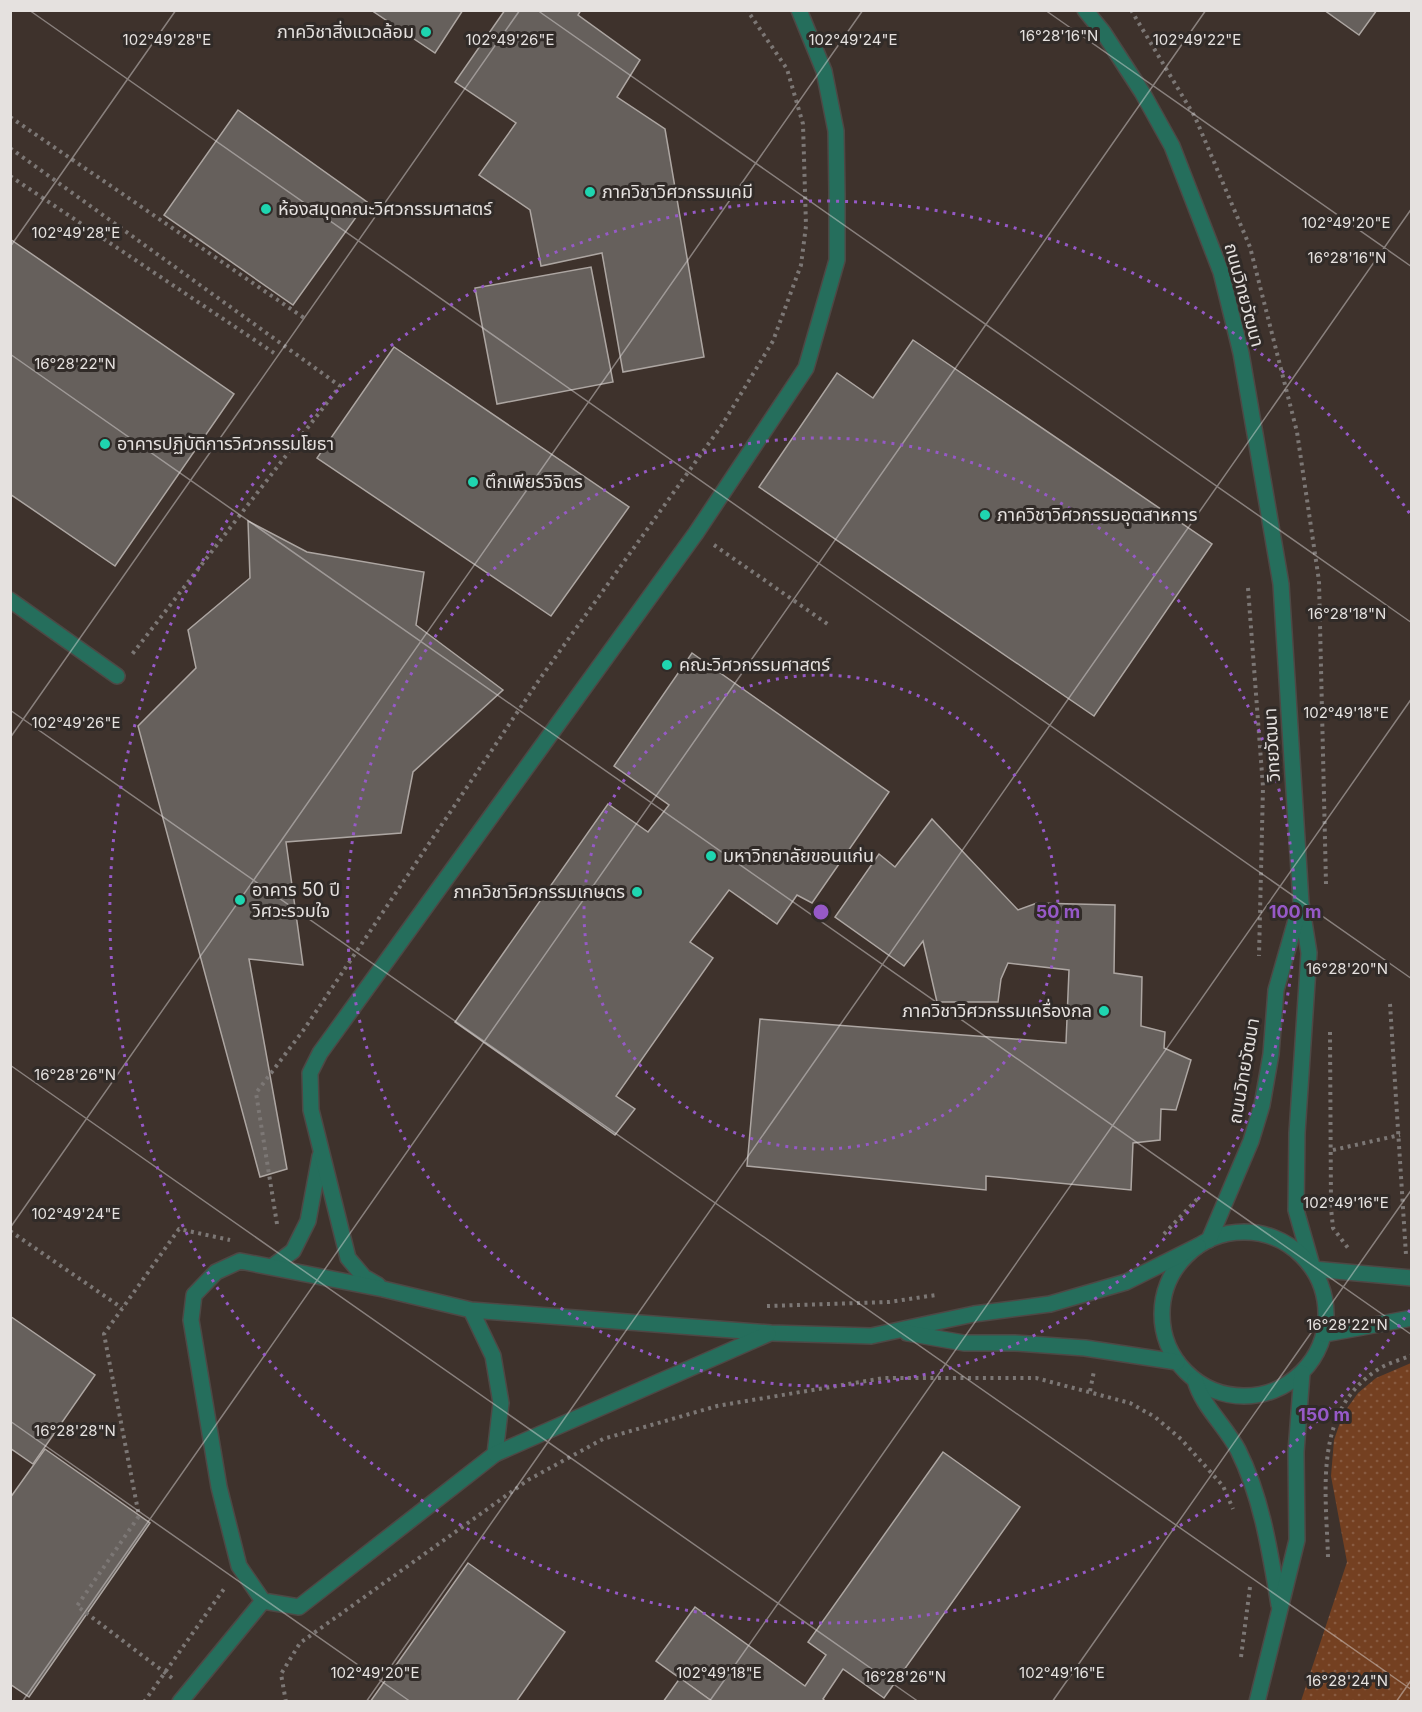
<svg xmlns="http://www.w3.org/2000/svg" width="1422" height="1712" viewBox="0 0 1422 1712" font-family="Inter,'Noto Sans Thai',sans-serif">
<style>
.built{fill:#3e322c}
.park{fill:url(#park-dots)}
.building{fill:#66605c;stroke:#ada6a2;stroke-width:1.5}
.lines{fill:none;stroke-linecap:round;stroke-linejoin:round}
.minor-casing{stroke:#4e4845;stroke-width:18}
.path{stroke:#7c7775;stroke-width:4;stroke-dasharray:3 4.5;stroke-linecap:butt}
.minor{stroke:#256e5c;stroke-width:15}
.ticks{fill:none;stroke:#e5e1df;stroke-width:1.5;stroke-opacity:0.45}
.ring{fill:none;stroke:#9659c7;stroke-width:3;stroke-dasharray:3 6}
.poi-dot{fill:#1fd5b0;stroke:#312b28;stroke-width:2}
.labels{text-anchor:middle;stroke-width:6;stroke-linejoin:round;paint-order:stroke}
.poi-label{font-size:18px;fill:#e5e1df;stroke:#312b28;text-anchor:start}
.street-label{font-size:18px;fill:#e5e1df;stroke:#312b28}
.ticks-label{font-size:15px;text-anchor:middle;fill:#e5e1df;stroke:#312b28;stroke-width:6;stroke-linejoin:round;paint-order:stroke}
.centre{fill:#9659c7;stroke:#312b28;stroke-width:3}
.ring-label{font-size:18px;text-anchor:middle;font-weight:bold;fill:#9659c7;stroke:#312b28;stroke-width:6;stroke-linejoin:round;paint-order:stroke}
</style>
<defs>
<pattern id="park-dots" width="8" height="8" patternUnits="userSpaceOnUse" patternTransform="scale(1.5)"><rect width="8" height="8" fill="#744021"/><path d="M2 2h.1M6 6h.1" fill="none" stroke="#885b41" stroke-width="1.8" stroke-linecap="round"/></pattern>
</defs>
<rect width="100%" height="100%" fill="#312b28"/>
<rect class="built" x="11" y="11" width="1400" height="1690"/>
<path class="park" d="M1411,1363V1701H1301L1347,1562L1331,1476L1334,1440L1343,1414L1358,1393L1376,1378Z"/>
<g class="building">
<path d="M371,10H463L435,53Z"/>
<path d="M505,10H581L578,15L640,60L617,97L665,129L704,357L623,372L602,253L541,266L530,210L479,175L516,123L455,82Z"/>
<path d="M1324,10H1377L1359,35Z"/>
<path d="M238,110L367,202L293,305L164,215Z"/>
<path d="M10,239L234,394L115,566L10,494Z"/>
<path d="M591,267L613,382L497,404L475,288Z"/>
<path d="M913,340L1212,544L1094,716L759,487L837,373L873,398Z"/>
<path d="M394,347L629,507L551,616L317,458Z"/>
<path d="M248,521L307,552L424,572L416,625L503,690L413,772L401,833L286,842L303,965L249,959L287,1169L260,1177L138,726L196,668L188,630L250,578Z"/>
<path d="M692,653L889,792L812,903L797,895L777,924L729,890L690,942L713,958L616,1096L635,1109L615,1135L455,1022L608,804L648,832L669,805L614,766Z"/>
<path d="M932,819L1018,910L1037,903L1115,905L1114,973L1142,977L1141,1026L1165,1032L1164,1048L1191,1060L1176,1110L1161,1109L1160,1140L1133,1143L1131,1190L986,1176V1190L747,1166L760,1019L1066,1043L1069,970L1008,963L1001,979L998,1002H937L923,941L904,966L835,917L879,854L895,867Z"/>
<path d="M10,1316L95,1375L33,1464L10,1448Z"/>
<path d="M45,1449L150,1523L29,1697L10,1684V1498Z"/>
<path d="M943,1452L1020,1507L884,1698L843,1669L823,1699L826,1702H713L656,1661L695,1607L805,1686L826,1655L808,1642Z"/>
<path d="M468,1563L565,1632L516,1702H370Z"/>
<path d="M680,1678L713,1702H663Z"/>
</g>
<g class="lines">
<g class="minor-casing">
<g id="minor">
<path d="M1085,10L1103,32L1142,92L1172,146L1221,272L1241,353L1281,584L1301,903L1309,953L1297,1133L1296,1210L1313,1269L1412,1278"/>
<path d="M10,600L117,676"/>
<circle cx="1244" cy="1314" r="82"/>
<path d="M1209,1240L1251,1141L1262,1105L1271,1054L1276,990L1300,906"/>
<path d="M273,1266L293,1251L308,1221L320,1156"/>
<path d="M378,1285L364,1277L348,1258L311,1110L310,1073L320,1053L696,533L806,368L837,260V193L836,131L824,71L799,10"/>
<path d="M471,1310L493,1356L501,1403L495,1454L299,1607L263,1601L239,1566L219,1487L191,1320L194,1295L216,1272L240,1261L383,1289L471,1310L771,1333L871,1336L974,1314L1050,1304L1126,1282L1198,1246"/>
<path d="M907,1333L964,1343H1015L1085,1348L1177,1362"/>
<path d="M1325,1334L1412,1318"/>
<path d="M1195,1380C1202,1406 1225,1425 1238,1450C1262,1498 1270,1552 1279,1605"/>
<path d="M495,1454L768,1334"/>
<path d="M180,1702L263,1601"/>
<path d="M1257,1702L1297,1540L1296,1452L1302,1373"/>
</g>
</g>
<g class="path">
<path d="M1131,10L1195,117L1250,247L1297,432L1319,581L1326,884"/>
<path d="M10,117L304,318"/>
<path d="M10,148L340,386L130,657"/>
<path d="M10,176L274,353"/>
<path d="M714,545L829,625"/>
<path d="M1248,588L1263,787L1259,956"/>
<path d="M1390,1004L1406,1255"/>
<path d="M1330,1032L1331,1208L1333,1228L1348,1248"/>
<path d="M1333,1150L1400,1135"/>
<path d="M277,1224L256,1093L305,1028L539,680L722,425L773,341L801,265L806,226L803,124L787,69L747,10"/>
<path d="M10,1231L122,1308"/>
<path d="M1164,1234L1200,1196"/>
<path d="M767,1306L889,1302L936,1295"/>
<path d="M1090,1391L1094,1371"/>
<path d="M1328,1557C1326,1490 1313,1412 1377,1370C1387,1363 1401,1360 1412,1355"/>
<path d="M1241,1657L1250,1587"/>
<path d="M172,1678L77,1606L139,1516L104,1334L179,1229L230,1240"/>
<path d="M144,1702L226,1586"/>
<path d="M286,1702L281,1674L300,1643L528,1480L603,1439L717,1406L884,1378H1036L1130,1403L1155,1417L1181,1439L1223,1486L1233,1509"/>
<path d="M1411,1702L1412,1701"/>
</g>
<use href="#minor" class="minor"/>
</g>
<path class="ticks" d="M29,10L1412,979M537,10L1412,623M1045,10L1412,267M10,247L176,10M10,354L1412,1335M10,710L1412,1690M10,738L520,10M10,1065L919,1702M10,1228L863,10M10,1421L411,1702M22,1702L1206,10M366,1702L1412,208M709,1702L1412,698M1052,1702L1412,1189M1396,1702L1412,1679"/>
<g class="ring">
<circle cx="821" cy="912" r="237"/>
<circle cx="821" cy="912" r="474"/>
<path d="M1410 1310A711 711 0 1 1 1410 514"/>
</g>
<g class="poi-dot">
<circle cx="426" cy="32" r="6"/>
<circle cx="590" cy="192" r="6"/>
<circle cx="266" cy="209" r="6"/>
<circle cx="105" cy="444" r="6"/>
<circle cx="473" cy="482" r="6"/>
<circle cx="985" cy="515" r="6"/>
<circle cx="667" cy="665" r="6"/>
<circle cx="711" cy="856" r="6"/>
<circle cx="637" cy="892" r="6"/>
<circle cx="240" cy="900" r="6"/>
<circle cx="1104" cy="1011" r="6"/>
</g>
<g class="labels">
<g class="poi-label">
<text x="414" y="38" text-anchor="end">ภาควิชาสิ่งแวดล้อม</text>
<text x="602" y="198">ภาควิชาวิศวกรรมเคมี</text>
<text x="278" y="215">ห้องสมุดคณะวิศวกรรมศาสตร์</text>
<text x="117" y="450">อาคารปฏิบัติการวิศวกรรมโยธา</text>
<text x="485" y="488">ตึกเพียรวิจิตร</text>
<text x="997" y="521">ภาควิชาวิศวกรรมอุตสาหการ</text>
<text x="679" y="671">คณะวิศวกรรมศาสตร์</text>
<text x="723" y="862">มหาวิทยาลัยขอนแก่น</text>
<text x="252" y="896">อาคาร 50 ปี<tspan x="252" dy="21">วิศวะรวมใจ</tspan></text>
<text x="625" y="898" text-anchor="end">ภาควิชาวิศวกรรมเกษตร</text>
<text x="1092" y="1017" text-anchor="end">ภาควิชาวิศวกรรมเครื่องกล</text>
</g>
<g class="street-label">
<text transform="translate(1244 295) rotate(75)" y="6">ถนนวิทยวัฒนา</text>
<text transform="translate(1272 745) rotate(-93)" y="6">วิทยวัฒนา</text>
<text transform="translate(1244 1071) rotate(-80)" y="6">ถนนวิทยวัฒนา</text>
</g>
</g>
<g class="ticks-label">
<text x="1059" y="41">16°28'16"N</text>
<text x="167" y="45">102°49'28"E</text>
<text x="510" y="45">102°49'26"E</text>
<text x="853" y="45">102°49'24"E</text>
<text x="1197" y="45">102°49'22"E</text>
<text x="1346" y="228">102°49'20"E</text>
<text x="76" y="238">102°49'28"E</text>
<text x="1347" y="263">16°28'16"N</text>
<text x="75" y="369">16°28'22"N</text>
<text x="1347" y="619">16°28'18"N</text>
<text x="1346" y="718">102°49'18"E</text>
<text x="76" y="728">102°49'26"E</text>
<text x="1347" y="974">16°28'20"N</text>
<text x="75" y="1080">16°28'26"N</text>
<text x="1346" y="1208">102°49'16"E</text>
<text x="76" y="1219">102°49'24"E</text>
<text x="1347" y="1330">16°28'22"N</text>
<text x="75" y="1436">16°28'28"N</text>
<text x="375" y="1678">102°49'20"E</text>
<text x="719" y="1678">102°49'18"E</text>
<text x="1062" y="1678">102°49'16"E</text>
<text x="905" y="1682">16°28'26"N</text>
<text x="1347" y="1686">16°28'24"N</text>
</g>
<circle cx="821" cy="912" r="9" class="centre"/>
<g class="ring-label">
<text x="1058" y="918">50 m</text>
<text x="1295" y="918">100 m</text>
<text x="1324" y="1421">150 m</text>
</g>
<rect width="1422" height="1712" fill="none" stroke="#e5e1df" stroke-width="24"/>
</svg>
